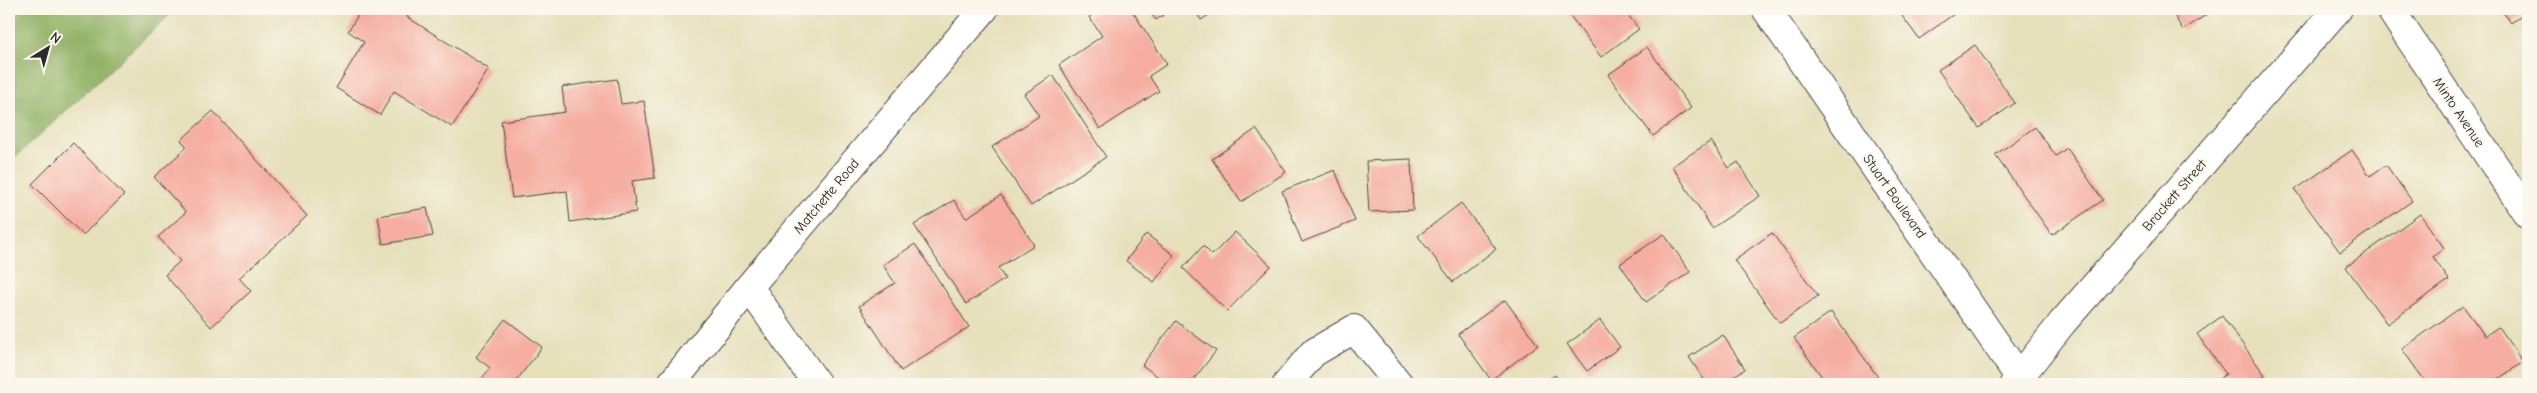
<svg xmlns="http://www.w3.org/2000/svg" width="2537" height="393" viewBox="0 0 2537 393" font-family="'Comic Neue',sans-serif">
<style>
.forest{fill:#92b266;stroke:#5e6e48}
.building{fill:#f5aea1}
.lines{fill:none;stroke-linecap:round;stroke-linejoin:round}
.minor-casing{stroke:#474641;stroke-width:30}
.tertiary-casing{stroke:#474641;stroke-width:30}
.minor{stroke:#fff;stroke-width:28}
.tertiary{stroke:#fff;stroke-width:28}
.labels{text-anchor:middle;stroke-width:4.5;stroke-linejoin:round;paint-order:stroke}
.street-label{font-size:14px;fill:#2b2b2b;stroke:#fbf7ec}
</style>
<rect width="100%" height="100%" fill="#fbf7ec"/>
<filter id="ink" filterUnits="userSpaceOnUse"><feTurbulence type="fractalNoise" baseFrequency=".02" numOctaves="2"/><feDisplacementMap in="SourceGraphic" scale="10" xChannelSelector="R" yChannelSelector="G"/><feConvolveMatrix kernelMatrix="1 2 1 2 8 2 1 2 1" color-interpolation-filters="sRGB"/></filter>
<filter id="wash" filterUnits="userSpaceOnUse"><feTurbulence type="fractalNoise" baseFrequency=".0096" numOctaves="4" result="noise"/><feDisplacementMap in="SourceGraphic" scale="20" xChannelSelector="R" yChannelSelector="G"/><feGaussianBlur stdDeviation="1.12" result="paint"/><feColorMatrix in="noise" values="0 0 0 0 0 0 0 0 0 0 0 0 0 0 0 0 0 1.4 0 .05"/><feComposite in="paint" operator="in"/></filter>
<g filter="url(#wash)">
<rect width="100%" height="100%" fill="#e6e0bb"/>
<path class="forest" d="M9,9H176L9,163Z"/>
<g id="blocks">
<g class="building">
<path d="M362,9H412L407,17L489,69L452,127L394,91L380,115L336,88L364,42L348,31Z"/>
<path d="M1101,9H1131L1167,64L1149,76L1159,91L1100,129L1059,65L1102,36L1089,17Z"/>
<path d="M1148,9H1172L1156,20Z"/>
<path d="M1194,9H1218L1201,20Z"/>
<path d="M1565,9H1623L1639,29L1601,57Z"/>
<path d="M1897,9H1961L1919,39Z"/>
<path d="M2170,9H2215L2183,30Z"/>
<path d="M2501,9H2528V10L2511,23Z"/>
<path d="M1975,45L2015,103L1979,128L1938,70Z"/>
<path d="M1647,47L1691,108L1653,136L1608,75Z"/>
<path d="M1053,75L1106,157L1031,206L992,147L1039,116L1024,94Z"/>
<path d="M617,79L621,104L644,101L655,178L632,181L636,212L570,222L567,191L512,198L501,121L565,112L562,87Z"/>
<path d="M213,111L307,216L239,278L251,291L211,327L165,275L180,261L158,237L186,212L154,177L187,147L181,140Z"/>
<path d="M2035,127L2056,156L2067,148L2103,200L2052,235L1995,155Z"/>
<path d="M1256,129L1286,172L1241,202L1212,159Z"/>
<path d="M1711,141L1729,168L1738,162L1760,196L1712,228L1672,166Z"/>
<path d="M73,143L124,195L83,235L32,184Z"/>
<path d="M2352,150L2370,176L2386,165L2412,201L2340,252L2295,190Z"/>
<path d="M1411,159L1413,210L1369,212L1366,161Z"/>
<path d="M1335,170L1355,221L1302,242L1282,191Z"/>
<path d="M1001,195L1034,245L998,268L1005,279L966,304L914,225L954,200L966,218Z"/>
<path d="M1461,203L1496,249L1453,282L1418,236Z"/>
<path d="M427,208L433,236L383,244L378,216Z"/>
<path d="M2420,214L2444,248L2433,257L2449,280L2387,324L2346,267Z"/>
<path d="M1235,232L1271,266L1227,311L1183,268L1203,246L1212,255Z"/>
<path d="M1772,233L1818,296L1780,323L1734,260Z"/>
<path d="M1146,234L1174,255L1154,282L1126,261Z"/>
<path d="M1664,234L1690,272L1646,302L1620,264Z"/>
<path d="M915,244L969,327L901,371L859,306L895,283L883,265Z"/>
<path d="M1505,300L1538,345L1491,380L1458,334Z"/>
<path d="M2463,306L2485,336L2498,327L2523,362L2491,384H2427L2402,349Z"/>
<path d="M1831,312L1883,384H1827L1794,338Z"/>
<path d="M2222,316L2265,375L2252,384H2212L2226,374L2197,334Z"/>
<path d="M505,319L542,347L514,384H478L490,368L476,357Z"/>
<path d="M1600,320L1620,347L1587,371L1567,344Z"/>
<path d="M1176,321L1216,351L1190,384H1168L1142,365Z"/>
<path d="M1723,335L1745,369L1721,384H1707L1689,357Z"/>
<path d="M1555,375L1562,384H1542Z"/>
</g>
</g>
</g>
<g filter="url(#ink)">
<use href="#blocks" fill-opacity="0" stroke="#474641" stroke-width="1"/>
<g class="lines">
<g class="minor-casing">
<g id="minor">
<path d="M1766,9L2024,384"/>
<path d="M2390,9L2528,215"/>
<path d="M749,287L817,384"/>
<path d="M1287,384L1313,353L1354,329L1399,384"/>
<path d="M2014,384L2062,323L2338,9"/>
</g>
</g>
<g class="tertiary-casing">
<path id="tertiary" d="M671,384L749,287L984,9"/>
</g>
<use href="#minor" class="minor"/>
<use href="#tertiary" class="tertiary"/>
</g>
</g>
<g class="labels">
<g class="street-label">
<text transform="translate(2459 112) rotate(56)" y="5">Minto Avenue</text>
<text transform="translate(2174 195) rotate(-49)" y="5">Brackett Street</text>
<text transform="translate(826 196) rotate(-50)" y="5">Matchette Road</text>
<text transform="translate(1895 196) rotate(55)" y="5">Stuart Boulevard</text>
</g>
</g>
<rect width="2537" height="393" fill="none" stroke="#fbf7ec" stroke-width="30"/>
<g transform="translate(48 48) rotate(37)" stroke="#fbf7ec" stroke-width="4" paint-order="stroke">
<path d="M0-4L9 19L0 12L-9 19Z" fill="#2b2b2b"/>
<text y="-8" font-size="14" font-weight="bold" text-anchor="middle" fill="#2b2b2b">N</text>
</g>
</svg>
